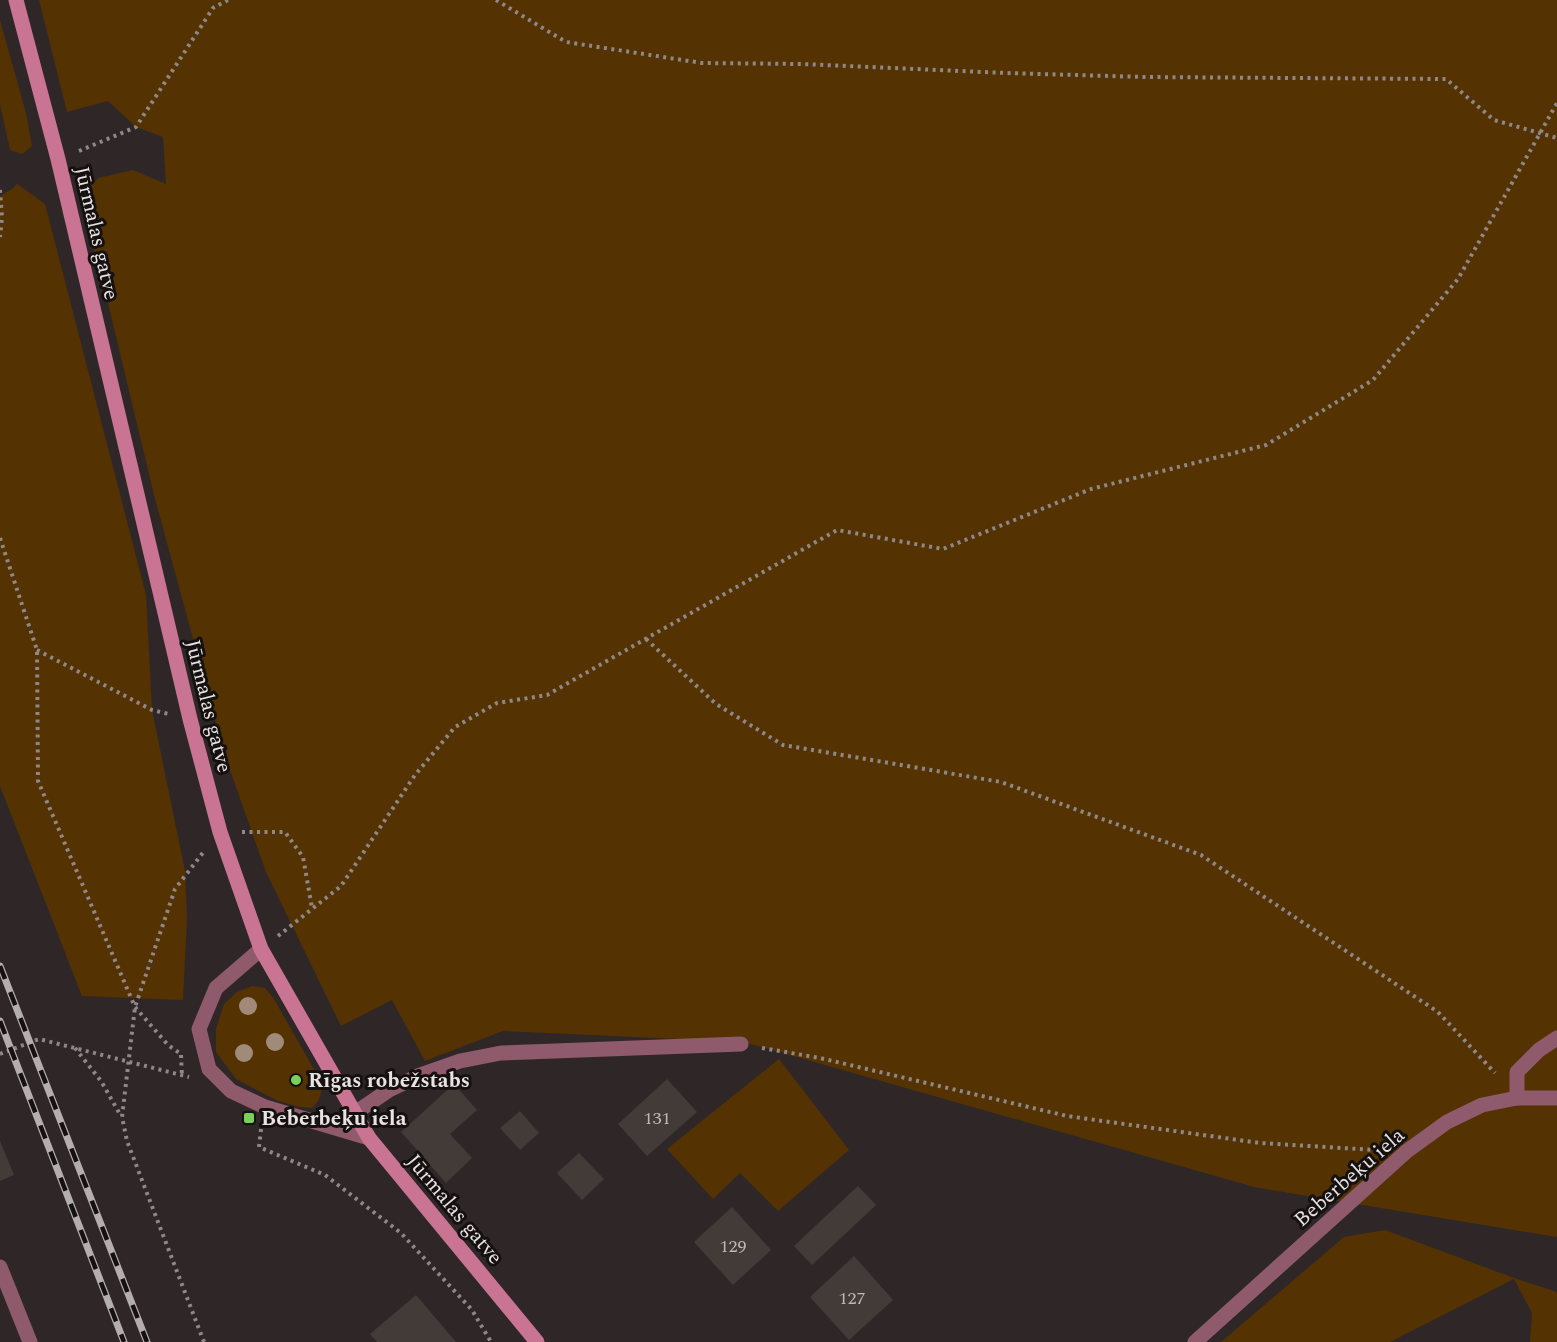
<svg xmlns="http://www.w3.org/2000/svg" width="1557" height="1342" viewBox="0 0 1557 1342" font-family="Spectral,serif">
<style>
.green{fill:#543202}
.building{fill:#423b37}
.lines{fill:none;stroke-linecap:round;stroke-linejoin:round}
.path{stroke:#8f8888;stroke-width:4;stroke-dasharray:3 4.5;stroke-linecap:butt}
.service{stroke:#8f5a6c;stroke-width:15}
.minor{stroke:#8f5a6c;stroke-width:15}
.secondary{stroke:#c87492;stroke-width:15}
.rail-casing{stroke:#b5aeae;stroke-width:7}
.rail{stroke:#151111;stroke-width:4.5;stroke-dasharray:14;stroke-linecap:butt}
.tree{fill:#a08b7a}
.poi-dot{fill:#78d158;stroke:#151111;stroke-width:2}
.labels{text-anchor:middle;stroke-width:6;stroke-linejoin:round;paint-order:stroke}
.number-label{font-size:18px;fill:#beb8b7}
.street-label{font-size:21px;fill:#e8e2e2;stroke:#151111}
.poi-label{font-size:21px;font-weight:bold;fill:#e8e2e2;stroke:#151111;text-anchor:start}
</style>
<rect width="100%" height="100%" fill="#2f2727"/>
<g class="green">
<path d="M39,0H1557V1237L1254,1187L744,1042L503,1031L425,1061L392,1000L341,1026L266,872L224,753L154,495L107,299L80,199L98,178L133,170L166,184L163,137L136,127L108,101L67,112Z"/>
<path d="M0,20L26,113L32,146L22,154L10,150L0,104Z"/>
<path d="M17,184L45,204L146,595L152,710L185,871L187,919L183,1000L82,996L0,786V196L12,189Z"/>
<path d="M252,986L265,988L274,999L320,1080C323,1092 321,1099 312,1108L300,1107L278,1101L236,1079L216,1052V1029L224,1004L237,992Z"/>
<path d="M779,1059L849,1150L778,1211L740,1173L713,1199L667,1149Z"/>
<path d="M1385,1230L1514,1278L1557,1292V1342H1530L1532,1313L1514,1279L1390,1342H1221L1344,1237Z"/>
</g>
<g class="building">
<path d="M667,1079L697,1112L647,1156L618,1124Z"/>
<path d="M454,1084L477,1110L450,1134L472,1158L446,1183L401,1132Z"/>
<path d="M520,1111L539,1133L520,1150L500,1128Z"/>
<path d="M0,1141L14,1175L0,1181Z"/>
<path d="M579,1153L604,1179L582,1200L557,1173Z"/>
<path d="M858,1186L876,1205L812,1265L794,1246Z"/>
<path d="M732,1207L771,1250L733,1285L694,1242Z"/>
<path d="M854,1256L893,1300L849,1340L810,1297Z"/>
<path d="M416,1295L456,1342H377L370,1334Z"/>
</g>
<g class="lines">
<g class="path">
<path d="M496,0L566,42L702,63L802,64L1006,73L1144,77L1446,79L1494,120L1557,138"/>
<path d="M79,151L136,127L213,8L228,0"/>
<path d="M0,190L2,218L0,237"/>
<path d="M0,538L37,650L38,781L135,1007L168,1045L181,1054"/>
<path d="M646,639L716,704L783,745L1001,782L1201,855L1438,1012L1495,1073"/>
<path d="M37,650L152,710L169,714"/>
<path d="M242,832H285L303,857L312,908"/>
<path d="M278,936L341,886L415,775L455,727L497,703L547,695L837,530L943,549L1091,489L1266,445L1373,380L1458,279L1557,103"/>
<path d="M75,1048L101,1081L121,1116"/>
<path d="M762,1048L820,1058L1067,1116L1260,1143L1375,1150"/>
<path d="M0,1054L39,1039L189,1077"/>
<path d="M181,1055L182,1076"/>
<path d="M261,1129L259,1147L325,1175L401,1233L472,1310L491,1342"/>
<path d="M204,1342L127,1141L122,1117L135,1007L175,889L205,850"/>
</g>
<g class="service">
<path d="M261,949L216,988L199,1029L209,1069L231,1091L265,1107L369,1138"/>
<path d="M1517,1098V1072L1539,1050L1557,1038"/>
</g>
<g class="minor">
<path d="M355,1113L389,1090L420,1075L460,1061L501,1053L741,1044"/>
<path d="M0,1267L30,1342"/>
<path d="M1195,1342L1407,1151L1447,1122L1482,1105L1517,1098H1557"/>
</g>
<path class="secondary" d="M16,0L58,159L190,719L220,832L261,949L369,1138L537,1342"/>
<g class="rail-casing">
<g id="rail">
<path d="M0,966L147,1342"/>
<path d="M0,1021L124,1342"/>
</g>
</g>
<use href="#rail" class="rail"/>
</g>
<g class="tree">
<circle cx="248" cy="1006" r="9"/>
<circle cx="275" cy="1042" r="9"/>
<circle cx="244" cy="1053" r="9"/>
</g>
<g class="poi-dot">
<circle cx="296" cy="1080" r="6"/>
<rect x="243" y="1112" width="12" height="12" rx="3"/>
</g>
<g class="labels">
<g class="number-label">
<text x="657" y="1124">131</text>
<text x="733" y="1252">129</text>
<text x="852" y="1304">127</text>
</g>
<g class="street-label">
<text transform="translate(97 233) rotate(77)" y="7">Jūrmalas gatve</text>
<text transform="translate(209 706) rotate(76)" y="7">Jūrmalas gatve</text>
<text transform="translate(1349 1177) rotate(-41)" y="7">Beberbeķu iela</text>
<text transform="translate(455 1209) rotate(50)" y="7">Jūrmalas gatve</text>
</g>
<g class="poi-label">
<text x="308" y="1087">Rīgas robežstabs</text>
<text x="261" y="1125">Beberbeķu iela</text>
</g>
</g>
</svg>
